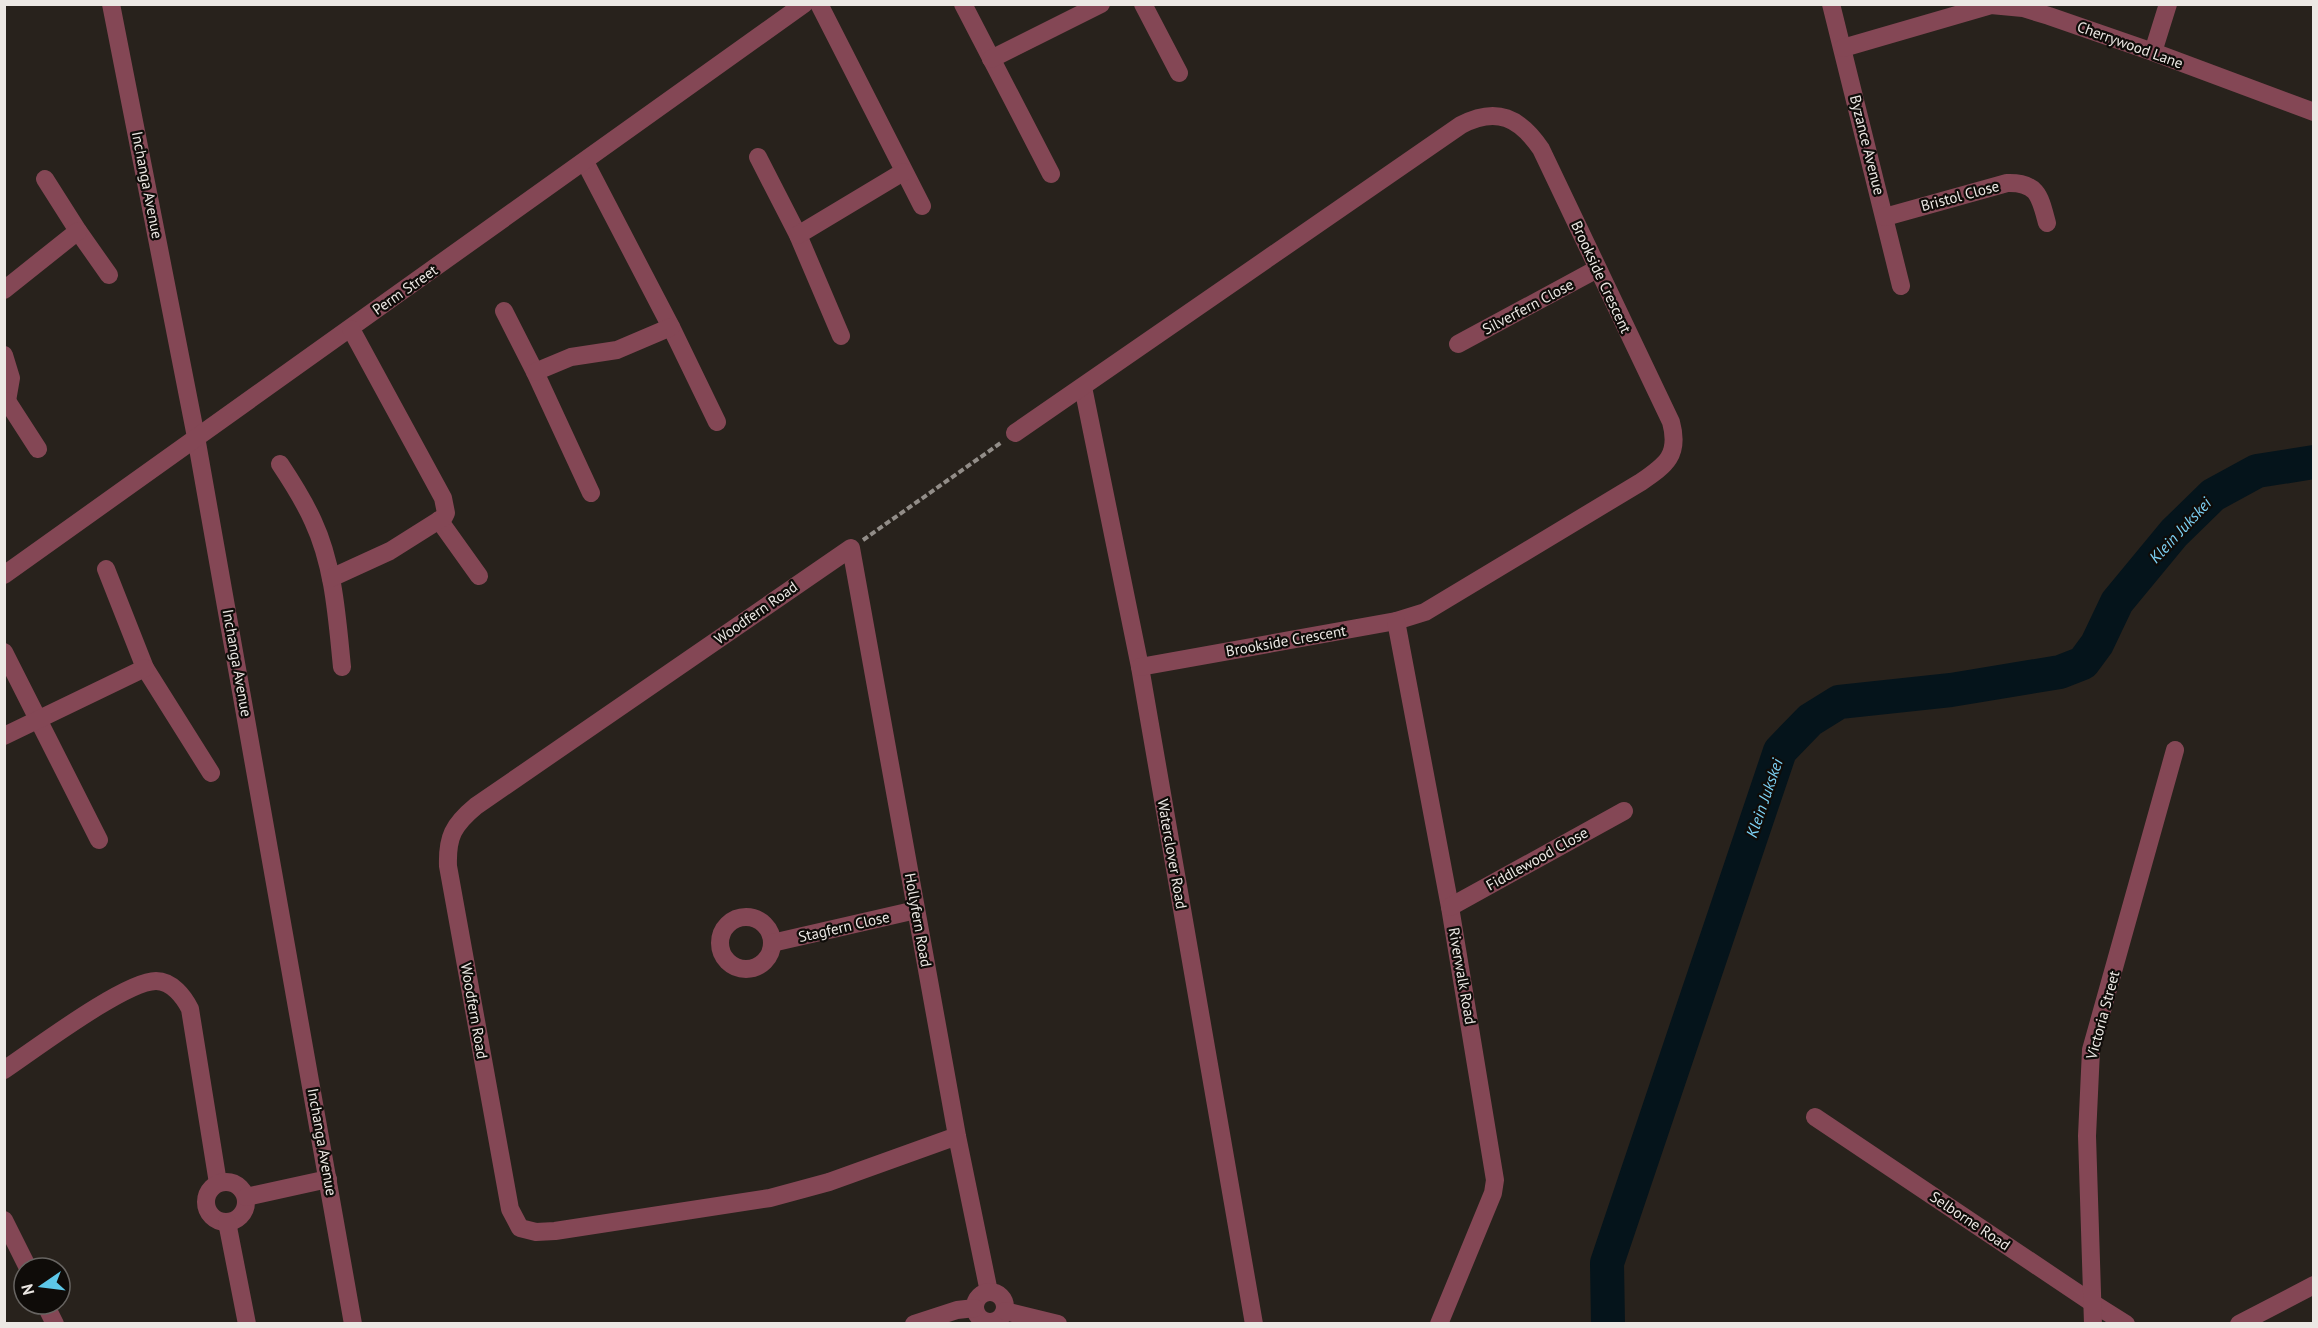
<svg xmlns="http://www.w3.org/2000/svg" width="2318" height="1328" viewBox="0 0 2318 1328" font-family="'PT Sans',sans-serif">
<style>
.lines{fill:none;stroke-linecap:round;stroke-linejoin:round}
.river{stroke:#05141b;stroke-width:34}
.path{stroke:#928d88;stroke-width:4;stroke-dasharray:6 3;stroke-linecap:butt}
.minor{stroke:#844755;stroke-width:18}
.labels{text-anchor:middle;stroke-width:4.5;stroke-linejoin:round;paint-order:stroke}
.street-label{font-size:15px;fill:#ece8e4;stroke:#0f0c09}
.water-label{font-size:16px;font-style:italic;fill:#7ed2f5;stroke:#0f0c09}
</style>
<rect width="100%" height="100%" fill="#28221c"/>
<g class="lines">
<path class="river" d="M1608,1324L1607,1263L1780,751L1810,720L1839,702L1951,690L2060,672L2083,663L2097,644L2117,602L2174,533L2213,495L2257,471L2314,462"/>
<path class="path" d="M863,540L1002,442"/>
<g class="minor">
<path d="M111,4L196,437L353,1324"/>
<path d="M819,4L922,206"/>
<path d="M963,4L1051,174"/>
<path d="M1143,4L1179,73"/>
<path d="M1831,4L1901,286"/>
<path d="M1843,48L1991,5L2023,8L2049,16L2153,52L2314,112"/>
<path d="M2153,52L2168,4"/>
<path d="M991,59L1101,4"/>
<path d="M758,157L798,235L841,336"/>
<path d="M585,162L671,327L717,422"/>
<path d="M45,179L78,231L109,275"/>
<path d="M1885,217L2007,183C2038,182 2040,197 2047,223"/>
<path d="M798,235L903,172"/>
<path d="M4,290L78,231"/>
<path d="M504,311L535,372L591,493"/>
<path d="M1458,344L1597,269"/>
<path d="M4,355L11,378L7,401"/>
<path d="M535,372L571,357L617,350L671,327"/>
<path d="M1083,387L1140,667L1254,1324"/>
<path d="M4,403L7,401L38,449"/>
<path d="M1015,433L1461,125C1497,106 1520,118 1541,149L1671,422C1680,455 1666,465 1641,482L1425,612L1396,621L1140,667"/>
<path d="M280,464C292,482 304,501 313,521C334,566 337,618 342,667"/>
<path d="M439,520L479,576"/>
<path d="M106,569L145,668L211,773"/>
<path d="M4,575L804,4"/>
<path d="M331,578L390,551L444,517L446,513L443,498L351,329"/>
<path d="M1396,621L1450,907L1495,1180L1493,1193L1439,1324"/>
<path d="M4,652L99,840"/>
<path d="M4,736L145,668"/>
<path d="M1450,907L1624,811"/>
<circle cx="746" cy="943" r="26"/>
<path d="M772,943L916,910"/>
<path d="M4,1070C34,1050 125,981 156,981C172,981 184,997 190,1009L218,1183"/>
<path d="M1815,1117L2091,1302L2126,1324"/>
<path d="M957,1136L829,1182L770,1198L555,1231L536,1232L520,1228L510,1209L448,866C447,837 453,825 476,806L851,548L957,1136L989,1292"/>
<circle cx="226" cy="1202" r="20"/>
<path d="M246,1197L328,1179"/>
<path d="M4,1220L28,1268"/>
<path d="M227,1222L247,1324"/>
<circle cx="990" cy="1307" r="15"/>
<path d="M45,1304L55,1324"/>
<path d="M1005,1311L1058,1324"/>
<path d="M914,1324L957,1310L975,1308"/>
<path d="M2093,1324L2087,1136L2091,1050L2175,750"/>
<path d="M2239,1324L2314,1285"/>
</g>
</g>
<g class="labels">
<g class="street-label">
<text transform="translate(2130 45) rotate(20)" y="5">Cherrywood Lane</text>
<text transform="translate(1867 145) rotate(76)" y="5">Byzance Avenue</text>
<text transform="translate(147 185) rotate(79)" y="5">Inchanga Avenue</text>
<text transform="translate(1960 196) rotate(-15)" y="5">Bristol Close</text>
<text transform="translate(1601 277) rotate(65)" y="5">Brookside Crescent</text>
<text transform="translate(405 290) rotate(-35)" y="5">Perm Street</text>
<text transform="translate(1528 307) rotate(-28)" y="5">Silverfern Close</text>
<text transform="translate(756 613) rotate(-35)" y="5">Woodfern Road</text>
<text transform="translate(1286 641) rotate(-10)" y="5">Brookside Crescent</text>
<text transform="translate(237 663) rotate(80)" y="5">Inchanga Avenue</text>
<text transform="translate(1172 854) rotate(80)" y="5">Waterclover Road</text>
<text transform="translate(1537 859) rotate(-29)" y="5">Fiddlewood Close</text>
<text transform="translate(918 920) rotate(80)" y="5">Hollyfern Road</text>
<text transform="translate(844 927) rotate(-13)" y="5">Stagfern Close</text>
<text transform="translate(1462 976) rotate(80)" y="5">Riverwalk Road</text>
<text transform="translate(474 1011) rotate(80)" y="5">Woodfern Road</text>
<text transform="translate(2103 1015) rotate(-75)" y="5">Victoria Street</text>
<text transform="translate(322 1142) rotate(80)" y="5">Inchanga Avenue</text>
<text transform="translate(1970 1221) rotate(34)" y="5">Selborne Road</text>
</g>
<g class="water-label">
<text transform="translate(2180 530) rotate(-47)" y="6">Klein Jukskei</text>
<text transform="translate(1764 798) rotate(-71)" y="6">Klein Jukskei</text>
</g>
</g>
<rect width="2318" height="1328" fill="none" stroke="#ece8e4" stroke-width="12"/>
<g transform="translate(42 1286) rotate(256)"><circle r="28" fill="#0f0c09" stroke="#676461" stroke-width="1.5"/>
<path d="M0-4.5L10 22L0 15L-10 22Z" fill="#5dc7e8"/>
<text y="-9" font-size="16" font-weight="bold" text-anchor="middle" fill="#ece8e4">N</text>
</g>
</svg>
